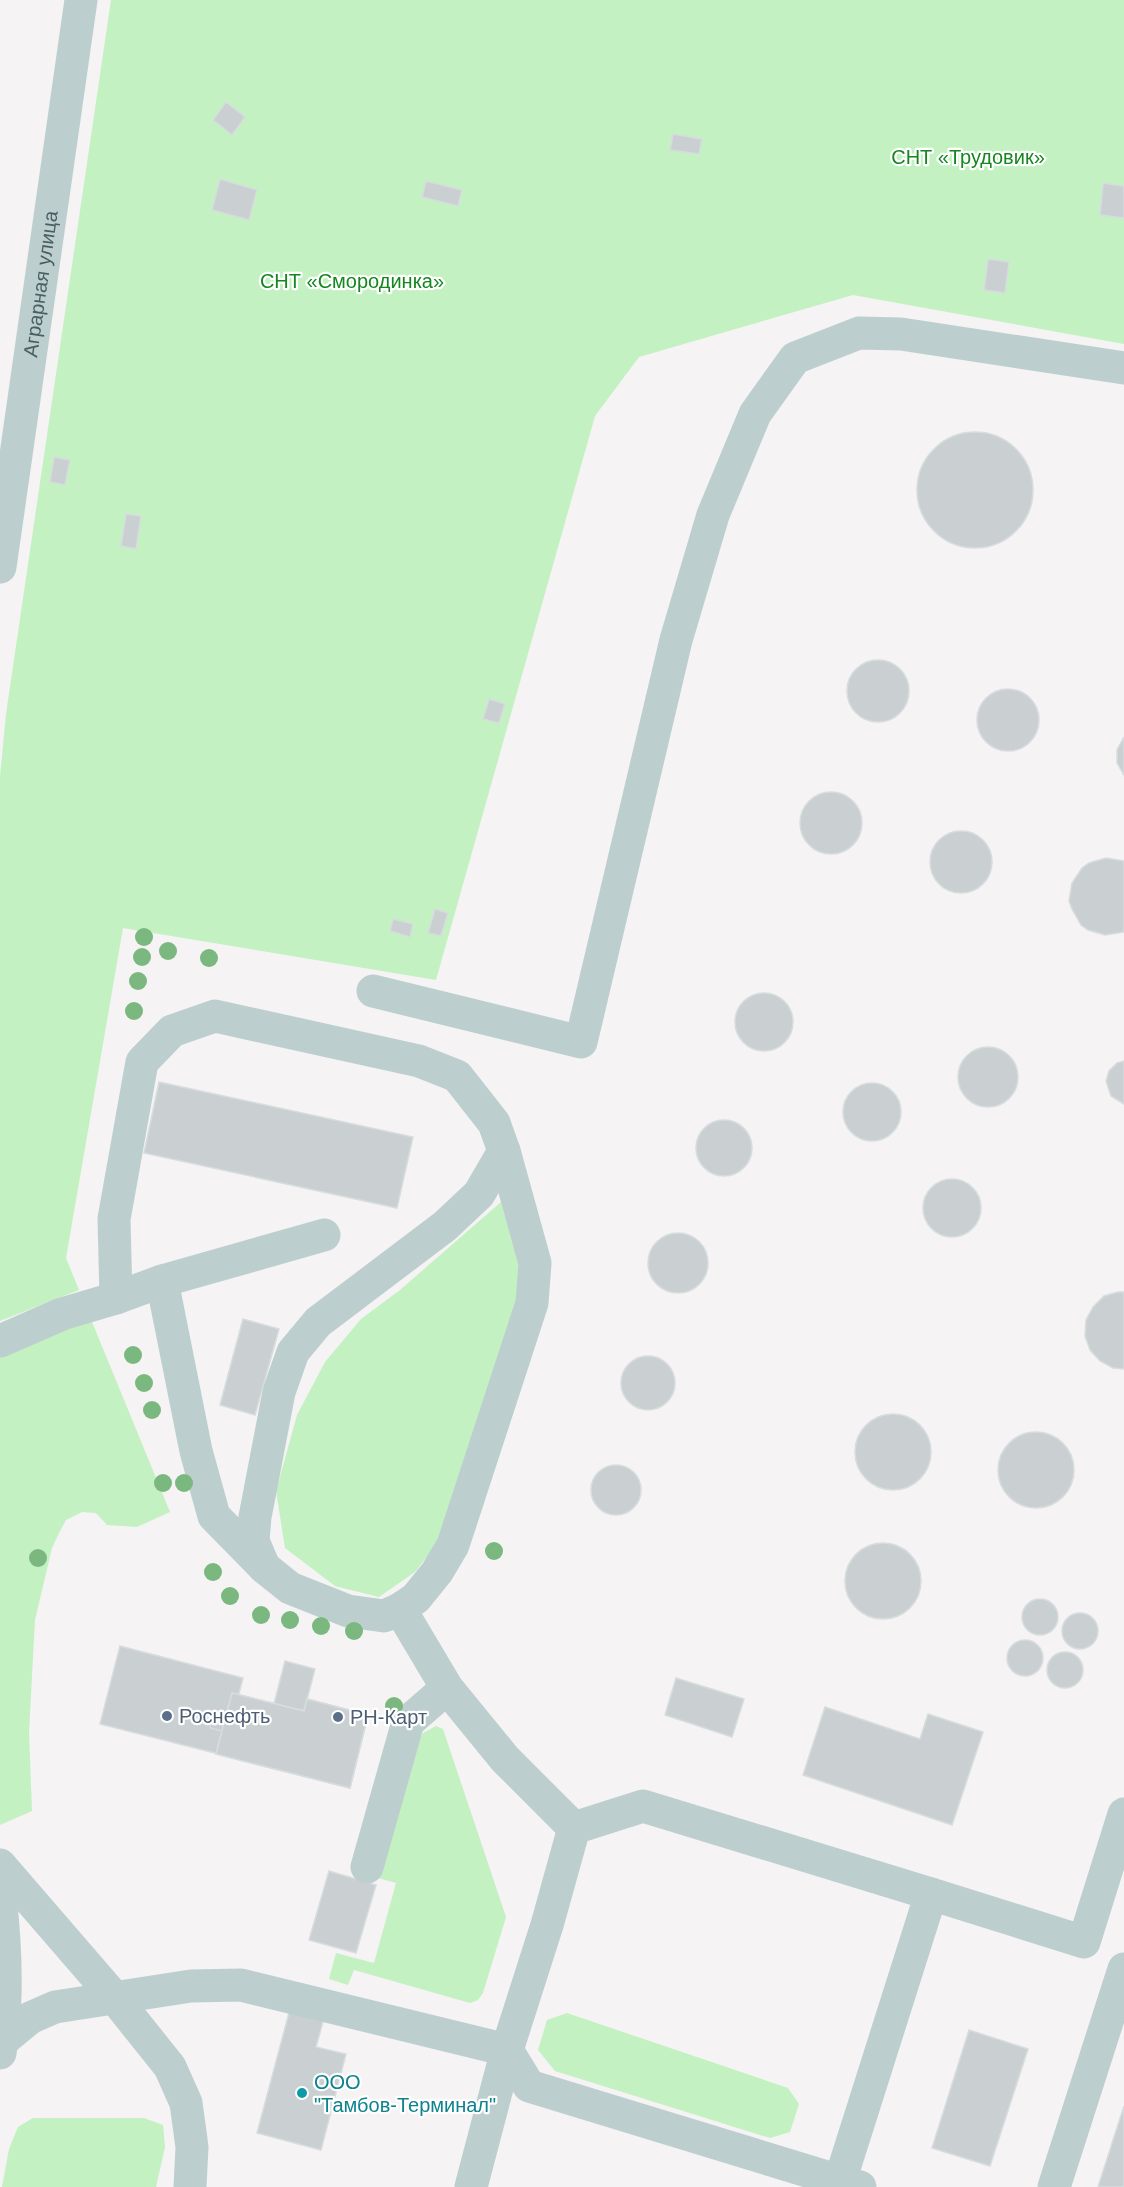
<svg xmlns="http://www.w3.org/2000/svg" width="1124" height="2187" viewBox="0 0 1124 2187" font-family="Arial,sans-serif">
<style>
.green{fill:#c3f1c2}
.building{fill:#cad0d2;stroke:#d7dcde;stroke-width:1.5}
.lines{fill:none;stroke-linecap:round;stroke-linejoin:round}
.minor{stroke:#bdcecf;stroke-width:33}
.tree{fill:#7ab87f}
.service-dot{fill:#5c6f8a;stroke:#fff;stroke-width:2}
.culture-dot{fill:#0f9aa8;stroke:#fff;stroke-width:2}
.labels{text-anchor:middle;stroke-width:4.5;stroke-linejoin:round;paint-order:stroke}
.park-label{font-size:20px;fill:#168720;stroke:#fff}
.street-label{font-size:20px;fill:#495f61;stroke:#fff}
.service-label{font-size:20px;fill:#4e5e75;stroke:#fff;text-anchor:start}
.culture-label{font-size:20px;fill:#0d838f;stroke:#fff;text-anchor:start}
</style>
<rect width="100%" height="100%" fill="#f5f3f3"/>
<g class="green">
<path d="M111,0H1124V344L853,295L639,357L595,416L436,980L123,928L66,1258L79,1290L0,1321V777L6,714Z"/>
<path d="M501,1202L521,1271L515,1308L439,1541L415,1572L379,1597L335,1586L285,1548L276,1491L297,1415L325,1362L361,1319L400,1290Z"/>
<path d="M90,1317L170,1512L137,1527L107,1525L96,1513L82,1512L66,1520L59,1533L52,1548L35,1620L29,1732L32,1811L0,1825V1355Z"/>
<path d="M436,1726L443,1729L506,1917L483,1993L478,2000L470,2003L354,1970L348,1985L329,1979L336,1953L374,1963L396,1883L378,1878L419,1740L423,1733Z"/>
<path d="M567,2013L788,2088L799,2104L790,2132L770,2138L555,2071L538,2050L547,2020Z"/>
<path d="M33,2118H144L163,2125L165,2147L156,2187H2L9,2149L18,2127Z"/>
</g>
<g class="building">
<path d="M226,102L245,117L232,135L213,120Z"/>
<path d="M673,134L702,139L699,154L670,150Z"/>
<path d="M220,179L257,190L249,220L212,210Z"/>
<path d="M426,181L462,190L458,206L422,197Z"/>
<path d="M1103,183L1124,186V218L1100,215Z"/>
<path d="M988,259L1009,262L1005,293L984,290Z"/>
<circle cx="975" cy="490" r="58"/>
<path d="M54,457L70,460L65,485L50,482Z"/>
<path d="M126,514L141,516L136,549L121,546Z"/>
<circle cx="878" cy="691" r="31"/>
<circle cx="1008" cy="720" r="31"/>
<path d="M489,699L505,704L499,723L483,719Z"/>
<path d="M1124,737V775L1117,763V750Z"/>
<circle cx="831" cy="823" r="31"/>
<circle cx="961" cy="862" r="31"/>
<path d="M1106,858L1124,861V932L1105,935L1088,930L1081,925L1072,909L1069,901L1072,883L1082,868L1089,863Z"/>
<path d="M435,909L448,913L441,936L428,933Z"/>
<path d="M393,919L413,924L410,937L390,931Z"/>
<circle cx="764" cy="1022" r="29"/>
<circle cx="988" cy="1077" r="30"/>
<path d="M1124,1061V1104L1111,1096L1106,1081L1109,1071L1117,1063Z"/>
<path d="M159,1082L413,1137L397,1208L144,1153Z"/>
<circle cx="872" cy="1112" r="29"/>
<circle cx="724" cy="1148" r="28"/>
<circle cx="952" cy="1208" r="29"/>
<circle cx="678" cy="1263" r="30"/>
<path d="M1118,1292H1124V1369L1113,1368L1100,1361L1090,1350L1085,1336L1086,1320L1093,1307L1104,1296Z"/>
<path d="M243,1319L279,1329L255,1415L220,1405Z"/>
<circle cx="648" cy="1383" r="27"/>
<circle cx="893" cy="1452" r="38"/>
<circle cx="1036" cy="1470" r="38"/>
<circle cx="616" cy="1490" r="25"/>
<circle cx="883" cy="1581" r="38"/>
<circle cx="1040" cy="1617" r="18"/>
<circle cx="1080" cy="1631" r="18"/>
<circle cx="1025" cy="1658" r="18"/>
<path d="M120,1646L243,1678L223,1755L100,1724Z"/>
<circle cx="1065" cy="1670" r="18"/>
<path d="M285,1661L315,1669L304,1711L274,1704Z"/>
<path d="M676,1678L744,1699L732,1737L665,1715Z"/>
<path d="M232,1693L304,1711L307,1699L368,1715L350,1788L216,1754L222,1731L210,1728L214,1711L227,1714Z"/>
<path d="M232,1693L304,1711L307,1699L368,1715L350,1788L216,1754Z"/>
<path d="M825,1707L920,1739L928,1714L983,1732L952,1825L803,1775Z"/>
<path d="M329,1871L376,1885L356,1953L309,1940Z"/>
<path d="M290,2009L324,2018L316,2047L346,2054L321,2150L257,2133Z"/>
<path d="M969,2030L1028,2049L990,2166L932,2148Z"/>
<path d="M1124,2106V2187H1098Z"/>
</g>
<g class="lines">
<g class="minor">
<path id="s1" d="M0,567L81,0"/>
<path d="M373,991L581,1042L676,640L713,515L755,414L795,358L859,333L901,334L1124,368"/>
<path d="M162,1281L324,1235"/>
<path d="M116,1298L162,1281L196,1451L214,1516L264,1567L290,1588L348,1611L384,1616L400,1609L416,1598L437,1572L453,1545L532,1303L535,1263L504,1151"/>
<path d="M0,1341L62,1314L116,1298L114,1219L142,1062L172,1031L215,1016L419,1061L457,1076L494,1123L504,1151L479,1194L445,1226L318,1322L293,1352L279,1392L255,1517L253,1541L264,1567"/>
<path d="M400,1609L447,1688L505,1759L574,1828"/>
<path d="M0,1865L114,1997L170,2067L186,2103L192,2147L190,2187"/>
<path d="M367,1867L408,1722L447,1688"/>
<path d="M931,1894L1084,1942L1124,1814"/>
<path d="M0,1896C6,1948 8,2002 0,2053"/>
<path d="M2,2041L30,2018L55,2007L191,1986L241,1985L507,2050L547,1925L574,1828L643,1806L931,1894L840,2181L860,2187"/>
<path d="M471,2187L507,2050L529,2086L840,2181"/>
<path d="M1054,2187L1124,1969"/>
</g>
</g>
<g class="tree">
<circle cx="144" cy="937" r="9"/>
<circle cx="168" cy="951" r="9"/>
<circle cx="142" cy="957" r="9"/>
<circle cx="209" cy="958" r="9"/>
<circle cx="138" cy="981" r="9"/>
<circle cx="134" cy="1011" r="9"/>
<circle cx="133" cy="1355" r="9"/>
<circle cx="144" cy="1383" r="9"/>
<circle cx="152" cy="1410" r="9"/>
<circle cx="163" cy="1483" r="9"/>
<circle cx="184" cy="1483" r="9"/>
<circle cx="494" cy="1551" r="9"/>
<circle cx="38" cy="1558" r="9"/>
<circle cx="213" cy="1572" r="9"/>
<circle cx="230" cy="1596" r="9"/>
<circle cx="261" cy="1615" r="9"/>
<circle cx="290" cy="1620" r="9"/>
<circle cx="321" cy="1626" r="9"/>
<circle cx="354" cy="1631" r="9"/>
<circle cx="394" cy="1706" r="9"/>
</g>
<g class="service-dot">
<circle cx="167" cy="1716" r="6"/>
<circle cx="338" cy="1717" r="6"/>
</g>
<circle class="culture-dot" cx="302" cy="2093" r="6"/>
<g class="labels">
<g class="park-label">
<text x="968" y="164">СНТ «Трудовик»</text>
<text x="352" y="288">СНТ «Смородинка»</text>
</g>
<g class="street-label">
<text dy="7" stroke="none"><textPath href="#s1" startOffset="286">Аграрная улица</textPath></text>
</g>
<g class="service-label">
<text x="179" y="1723">Роснефть</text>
<text x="350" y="1724">РН-Карт</text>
</g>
<g class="culture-label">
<text x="314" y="2089">ООО<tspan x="314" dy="23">"Тамбов-Терминал"</tspan></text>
</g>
</g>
</svg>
